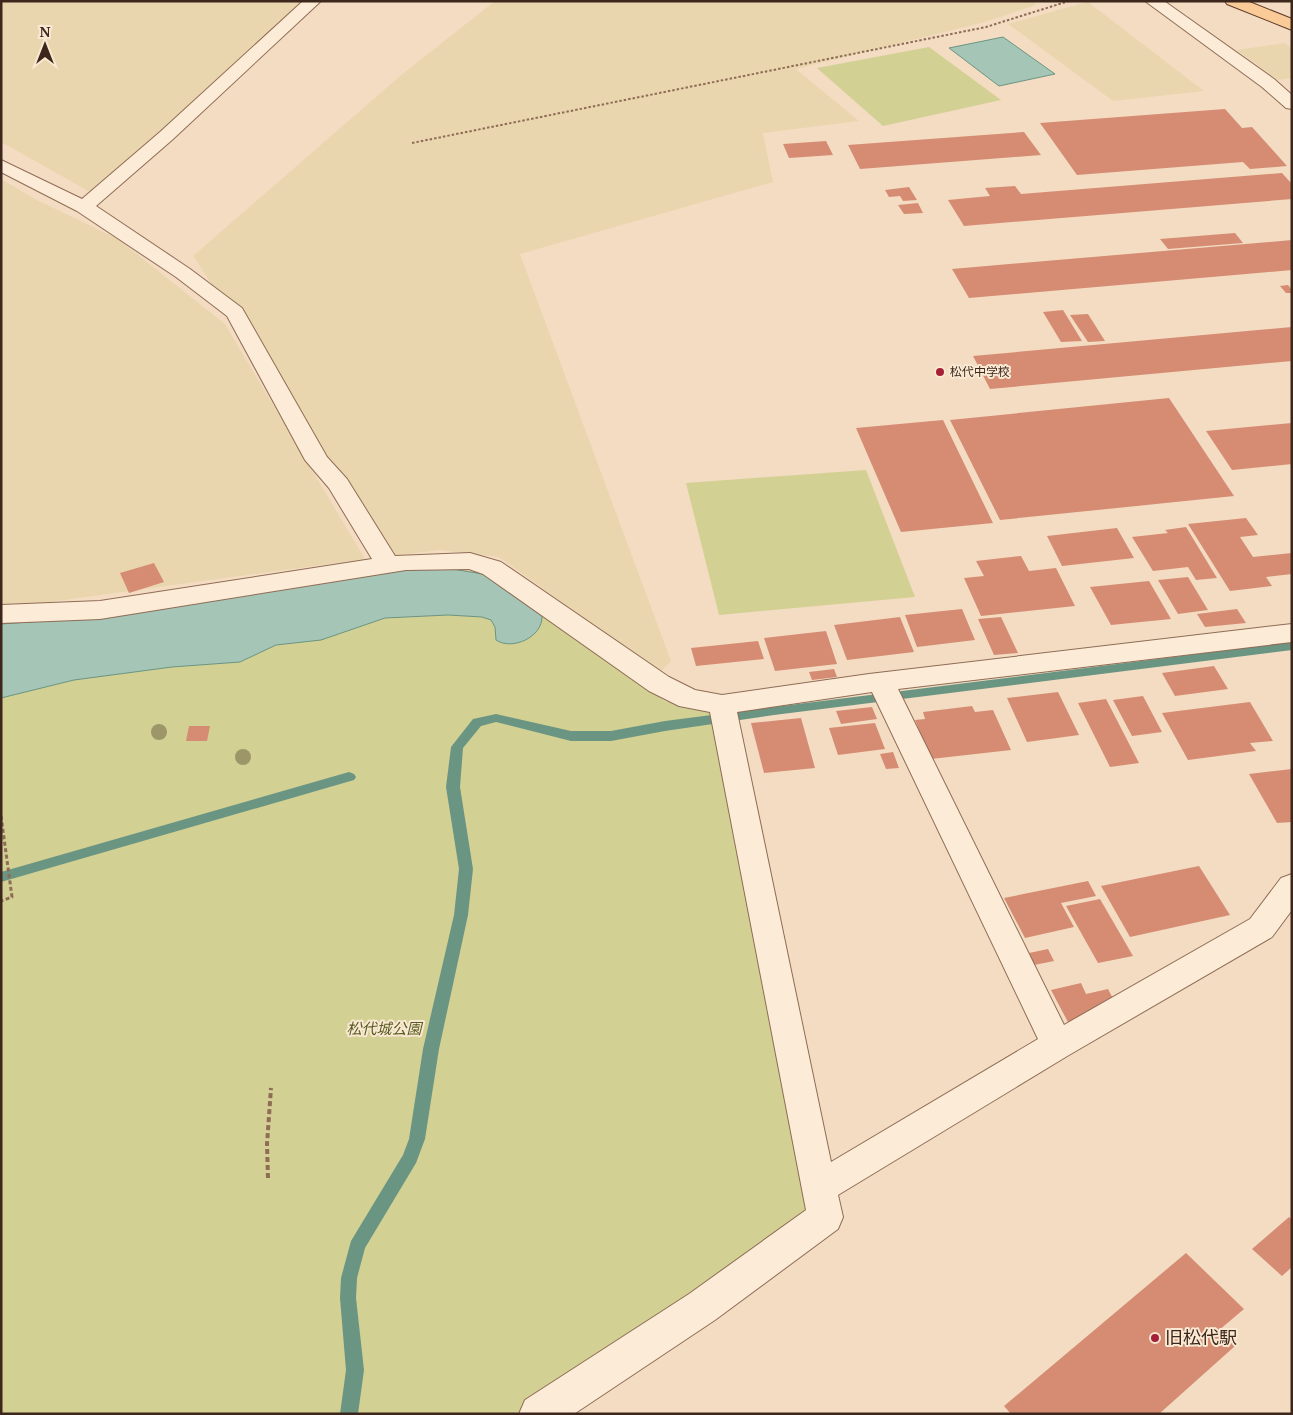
<svg xmlns="http://www.w3.org/2000/svg" width="1293" height="1415" viewBox="0 0 1293 1415" font-family="'Noto Serif','Noto Sans JP',serif">
<style>
.farmland{fill:#ead6ae}
.green{fill:#d3d094}
.water{fill:#a5c5b6;stroke:#6a9583}
.lines{fill:none;stroke-linecap:round;stroke-linejoin:round}
.stream{fill:#6a9583;fill-rule:evenodd}
.building{fill:#d58c73}
.minor-casing{stroke:#8f6c56;stroke-width:2}
.primary-casing{stroke:#5c3a2b;stroke-width:2}
.path-far2{stroke:#8f6c56;stroke-width:2;stroke-dasharray:2.5 2;stroke-linecap:butt}
.path-far1{stroke:#8f6c56;stroke-width:3;stroke-dasharray:4 2.5;stroke-linecap:butt}
.path{stroke:#8f6c56;stroke-width:4;stroke-dasharray:5 3;stroke-linecap:butt}
.minor{fill:#fcebd6;fill-rule:evenodd}
.primary{fill:#facb96;fill-rule:evenodd}
.tree{fill:#9d9669}
.poi-dot{fill:#a51f36;stroke:#f9e8d2;stroke-width:2}
.labels{text-anchor:middle;stroke-width:4;stroke-linejoin:round;paint-order:stroke}
.far-poi-label{font-size:12px;fill:#3d271c;stroke:#f9e8d2;text-anchor:start}
.park-label{font-size:15px;font-style:italic;fill:#575c21;stroke:#f9e8d2}
.near-poi-label{font-size:18px;fill:#3d271c;stroke:#f9e8d2;text-anchor:start}
</style>
<rect width="100%" height="100%" fill="#f3dcc2"/>
<g class="farmland">
<path d="M1,1H303L200,100L90,192L1,142Z"/>
<path d="M495,1H1033L1036,5L985,22L796,69L859,121L763,133L773,182L520,254L671,661L660,673L499,557L440,550L392,556L193,256L400,76Z"/>
<path d="M1087,2H1088L1204,91L1113,101L1008,24Z"/>
<path d="M1285,43L1292,49V78L1278,80L1237,50Z"/>
<path d="M1,179L37,200L118,239L225,324L365,559L35,604L1,606Z"/>
</g>
<g class="green">
<path d="M929,47L1001,100L883,126L817,68Z"/>
<path d="M866,470L915,597L719,615L686,483Z"/>
<path d="M472,571L483,574L665,701L714,712L809,1221L515,1414H1V624L98,617Z"/>
</g>
<g class="water">
<path d="M1003,37L1055,74L999,86L949,48Z"/>
<path d="M452,569L483,574L542,616C543,637 512,651 496,640L495,627L491,620L482,617L448,615L385,618L321,640L276,645L240,662L172,667L74,680L1,698V624L98,617L396,570Z"/>
</g>
<g class="lines">
<g class="stream">
<path d="M1292,642V650L774,715L665,731L611,741H571L496,722L481,726L463,748L460,787L473,869L468,915L439,1049L425,1139L416,1163L365,1248L357,1278L356,1298L364,1370L358,1414H340L346,1370L340,1298L341,1278L351,1241L403,1155L409,1139L423,1049L454,915L459,869L446,787L451,747L473,719L496,714L571,731H611L665,721L774,707Z"/>
<path d="M349,772L354,774L356,777L354,780L1,882V872Z"/>
</g>
</g>
<g class="building">
<path d="M1225,109L1242,128L1252,127L1287,166L1250,169L1243,162L1077,175L1040,123Z"/>
<path d="M1024,132L1041,155L860,169L848,145Z"/>
<path d="M826,141L833,155L789,158L783,144Z"/>
<path d="M1282,173L1292,184V199L964,226L948,200L990,196L985,188L1015,186L1021,194Z"/>
<path d="M909,187L917,200L903,201L900,196L889,197L885,190Z"/>
<path d="M918,203L923,213L904,214L898,205Z"/>
<path d="M1235,233L1243,243L1168,249L1160,239Z"/>
<path d="M1292,240V270L969,298L952,269Z"/>
<path d="M1288,285L1292,290V293H1286L1280,286Z"/>
<path d="M1063,310L1082,341L1061,342L1043,312Z"/>
<path d="M1088,314L1105,341L1088,342L1070,315Z"/>
<path d="M1292,327V361L990,389L973,356Z"/>
<path d="M1169,398L1234,496L1000,520L950,420Z"/>
<path d="M943,420L993,523L901,532L856,428Z"/>
<path d="M1292,423V464L1232,470L1206,431Z"/>
<path d="M1246,518L1258,535L1240,537L1253,557L1292,553V574L1266,577L1272,586L1230,591L1188,524Z"/>
<path d="M1186,527L1217,578L1196,580L1188,567L1153,571L1132,537L1168,533L1165,530Z"/>
<path d="M1117,528L1134,558L1062,566L1047,536Z"/>
<path d="M1021,556L1029,571L1056,568L1075,606L981,616L964,578L984,576L976,561Z"/>
<path d="M154,563L164,582L129,593L120,573Z"/>
<path d="M1188,577L1208,610L1178,614L1158,580Z"/>
<path d="M1149,581L1171,619L1111,625L1090,587Z"/>
<path d="M962,609L975,640L917,647L905,615Z"/>
<path d="M1237,609L1246,623L1205,627L1197,614Z"/>
<path d="M900,617L914,652L847,660L834,625Z"/>
<path d="M1001,617L1018,653L994,655L978,619Z"/>
<path d="M826,631L837,664L775,671L764,638Z"/>
<path d="M758,641L764,659L696,666L691,648Z"/>
<path d="M1214,666L1228,689L1175,696L1162,673Z"/>
<path d="M834,669L837,677L812,680L809,672Z"/>
<path d="M1058,692L1079,735L1027,742L1007,698Z"/>
<path d="M1143,696L1162,732L1132,736L1113,700Z"/>
<path d="M1106,699L1139,763L1110,767L1078,703Z"/>
<path d="M1250,702L1273,741L1250,743L1256,751L1188,760L1162,713Z"/>
<path d="M972,706L975,712L993,710L1011,750L931,759L915,720L925,719L923,712Z"/>
<path d="M872,707L877,719L841,724L836,711Z"/>
<path d="M801,718L815,768L764,773L751,723Z"/>
<path d="M875,723L885,749L838,755L829,728Z"/>
<path d="M189,726H210L207,741H186Z"/>
<path d="M893,752L899,768L886,769L880,754Z"/>
<path d="M1292,769V822L1277,823L1249,774Z"/>
<path d="M1199,866L1230,915L1130,937L1101,886Z"/>
<path d="M1088,881L1096,896L1061,903L1074,927L1025,938L1004,898Z"/>
<path d="M1100,899L1133,956L1098,963L1066,906Z"/>
<path d="M1048,949L1054,961L1034,965L1029,953Z"/>
<path d="M1081,983L1086,994L1108,989L1120,1012L1069,1024L1051,990Z"/>
<path d="M1289,1217L1292,1220V1267L1282,1276L1252,1249Z"/>
<path d="M1186,1253L1244,1309L1218,1331L1235,1346L1159,1414H1011L1004,1406Z"/>
</g>
<g class="lines">
<g class="minor-casing">
<g id="minor">
<path d="M303,1H321L172,140L96,206L190,269L242,308L327,457L347,479L395,556L470,553L501,562L669,677L695,690L722,695L869,674L1292,624V642L898,689L1064,1025L1250,919L1281,878L1292,874V910L1272,937L1069,1055L838,1195L843,1217L838,1229L715,1320L574,1414H519L525,1400L689,1294L806,1210L710,712L679,706L649,691L483,574L469,569L406,570L100,619L1,623V605L100,601L372,559L329,488L305,460L227,316L176,277L77,211L1,172V160L82,199L160,132ZM872,692L1038,1039L831,1162L737,712Z"/>
<path d="M1145,1H1164L1274,79L1292,95V109L1286,108L1262,87Z"/>
</g>
</g>
<g class="primary-casing">
<path id="primary" d="M1225,1H1247L1292,19V30L1227,4Z"/>
</g>
<path class="path-far2" d="M412,143L986,27L1069,1"/>
<path class="path-far1" d="M1,816L12,897L1,901"/>
<path class="path" d="M268,1178L267,1144L271,1088"/>
<use href="#minor" class="minor"/>
<use href="#primary" class="primary"/>
</g>
<g class="tree">
<circle cx="159" cy="732" r="8"/>
<circle cx="243" cy="757" r="8"/>
</g>
<g class="poi-dot">
<circle cx="940" cy="372" r="5"/>
<circle cx="1155" cy="1338" r="5"/>
</g>
<g class="labels">
<g class="far-poi-label">
<text x="950" y="376">松代中学校</text>
</g>
<g class="park-label">
<text x="384" y="1034">松代城公園</text>
</g>
<g class="near-poi-label">
<text x="1165" y="1344">旧松代駅</text>
</g>
</g>
<rect width="1293" height="1415" fill="none" stroke="#3d271c" stroke-width="5"/>
<g transform="translate(45 45)" stroke="#f9e8d2" stroke-width="4" paint-order="stroke">
<path d="M0-4L9 19L0 12L-9 19Z" fill="#3d271c"/>
<text y="-8" font-size="14" font-weight="bold" text-anchor="middle" fill="#3d271c">N</text>
</g>
</svg>
